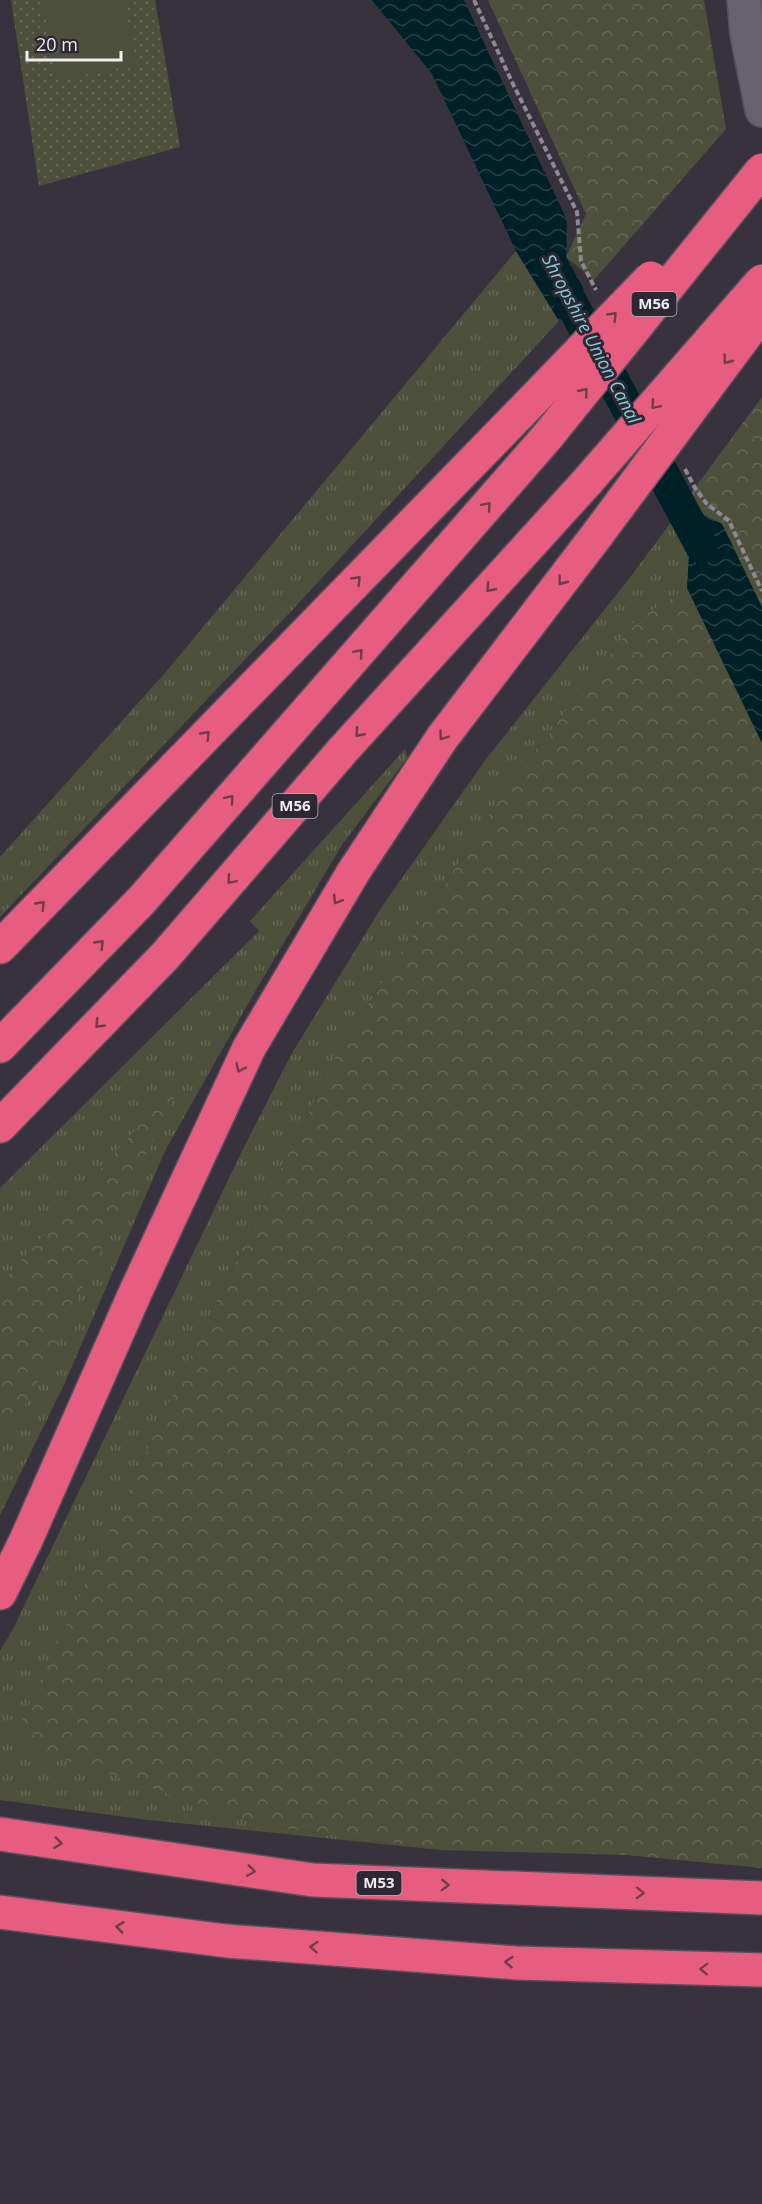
<svg xmlns="http://www.w3.org/2000/svg" width="762" height="2204" viewBox="0 0 762 2204" font-family="'Open Sans',sans-serif">
<style>
.grass{fill:url(#grass-tufts)}
.forest{fill:url(#forest-crowns)}
.park{fill:url(#park-dots)}
.pitch{fill:#4d503a}
.water{fill:url(#water-waves)}
.pier{fill:#38323e}
.lines{fill:none;stroke-linecap:round;stroke-linejoin:round}
.canal{stroke:#002027;stroke-width:33}
.tertiary-casing{stroke:#56505a;stroke-width:36}
.motorway-casing{stroke:#56505a;stroke-width:36}
.path{stroke:#8e8994;stroke-width:4;stroke-dasharray:6 3;stroke-linecap:butt}
.tertiary{stroke:#68616e;stroke-width:33}
.motorway{stroke:#e75d80;stroke-width:33}
.motorway-bridge-casing{stroke:#56505a;stroke-width:36;stroke-linecap:butt}
.motorway-bridge{stroke:#e75d80;stroke-width:33}
.oneway{stroke:#6f3b4e}
.labels{text-anchor:middle;stroke-width:6;stroke-linejoin:round;paint-order:stroke}
.shield{fill:#2e2833;stroke:#b6b1ba;stroke-width:1.5}
.shield-label{font-size:15px;font-weight:bold;fill:#f0ecf4}
.water-label{font-size:18px;font-style:italic;fill:#81cfe2;stroke:#2e2833}
</style>
<defs>
<pattern id="grass-tufts" width="24" height="20" patternUnits="userSpaceOnUse" patternTransform="scale(1.5)"><rect width="24" height="20" fill="#4d503a"/><path d="M3 7l-1-3M5 7V3M7 7l1-3M15 17l-1-3M17 17v-4M19 17l1-3" fill="none" stroke="#676957"/></pattern>
<pattern id="forest-crowns" width="20" height="18" patternUnits="userSpaceOnUse" patternTransform="scale(1.5)"><rect width="20" height="18" fill="#4d503a"/><path d="M2 6a3 3 0 1 1 6 0M12 15a3 3 0 1 1 6 0" fill="none" stroke="#676957"/></pattern>
<pattern id="park-dots" width="8" height="8" patternUnits="userSpaceOnUse" patternTransform="scale(1.5)"><rect width="8" height="8" fill="#4d503a"/><path d="M2 2h.1M6 6h.1" fill="none" stroke="#676957" stroke-width="1.8" stroke-linecap="round"/></pattern>
<pattern id="water-waves" width="16" height="10" patternUnits="userSpaceOnUse" patternTransform="scale(1.5)"><rect width="16" height="10" fill="#002027"/><path d="M0 5q4-4 8 0t8 0" fill="none" stroke="#264147"/></pattern>
</defs>
<rect width="100%" height="100%" fill="#38323e"/>
<g class="grass">
<path d="M516,251L559,321L296,606L0,917V857L164,674Z"/>
<path d="M672,521L689,556L687,588L635,622L506,788L338,1052L212,1310L13,1742L262,1825L440,1850L140,1819L0,1800V1651L12,1631L242,1151L292,1053L383,905L486,759L628,580Z"/>
<path d="M405,749L407,758L342,845L253,995L165,1151L64,1385L0,1515V1188L259,931L250,921Z"/>
</g>
<g class="forest">
<path d="M488,0H704L726,129L594,280L566,257L586,214Z"/>
<path d="M762,397V607L722,524L700,513L688,497Z"/>
<path d="M687,588L762,743V1868L626,1855L440,1850L262,1825L12,1742L212,1310L338,1052L506,788L635,622Z"/>
<path d="M188,1069L30,1397L0,1441V1285Z"/>
</g>
<path class="park" d="M11,0H155L180,147L39,186Z"/>
<path class="pitch" d="M42,0H124L136,65L57,80Z"/>
<g class="water">
<path d="M372,0H464L567,220L566,257L585,291L559,321L516,251L432,74Z"/>
<path d="M688,497L700,513L722,524L762,607V743L687,588L689,556L672,521Z"/>
</g>
<path class="pier" d="M586,288L587,293L560,323L559,321Z"/>
<g class="lines">
<path class="canal" d="M551,265L702,547"/>
<g class="tertiary-casing">
<path id="tertiary" d="M744,0L747,34L762,110"/>
</g>
<g class="motorway-casing">
<g id="motorway">
<path d="M0,947L529,404"/>
<path d="M0,1046L141,901L547,437"/>
<path d="M0,1126L165,956L343,750L586,483"/>
<path d="M0,1593L26,1540L136,1291L249,1048L354,871L442,738L597,535"/>
<path d="M0,1834L313,1880L762,1898"/>
<path d="M0,1912L227,1941L517,1963L762,1970"/>
</g>
</g>
<g class="path">
<path d="M474,0L513,84L577,212L581,261L596,290"/>
<path d="M685,469L695,488L706,503L729,521L762,591"/>
</g>
<use href="#tertiary" class="tertiary"/>
<use href="#motorway" class="motorway"/>
<g class="motorway-bridge-casing">
<g id="motorway-bridge">
<path d="M529,404L651,278"/>
<path d="M547,437L762,170"/>
<path d="M586,483L762,281"/>
<path d="M597,535L762,313"/>
</g>
</g>
<use href="#motorway-bridge" class="motorway-bridge"/>
</g>
<defs><path id="oneway-chevron" d="M-2-3.5L2.5 0L-2 3.5" fill="none" stroke-width="1.6" stroke-linecap="round" stroke-linejoin="round" transform="scale(1.5)"/></defs>
<g class="oneway">
<use href="#oneway-chevron" transform="translate(613 316) rotate(-46)"/>
<use href="#oneway-chevron" transform="translate(727 360) rotate(127)"/>
<use href="#oneway-chevron" transform="translate(584 392) rotate(-51)"/>
<use href="#oneway-chevron" transform="translate(655 405) rotate(131)"/>
<use href="#oneway-chevron" transform="translate(487 506) rotate(-49)"/>
<use href="#oneway-chevron" transform="translate(357 580) rotate(-46)"/>
<use href="#oneway-chevron" transform="translate(562 581) rotate(127)"/>
<use href="#oneway-chevron" transform="translate(490 588) rotate(132)"/>
<use href="#oneway-chevron" transform="translate(359 653) rotate(-49)"/>
<use href="#oneway-chevron" transform="translate(359 733) rotate(132)"/>
<use href="#oneway-chevron" transform="translate(206 735) rotate(-46)"/>
<use href="#oneway-chevron" transform="translate(443 736) rotate(126)"/>
<use href="#oneway-chevron" transform="translate(230 799) rotate(-49)"/>
<use href="#oneway-chevron" transform="translate(231 880) rotate(131)"/>
<use href="#oneway-chevron" transform="translate(337 900) rotate(121)"/>
<use href="#oneway-chevron" transform="translate(41 905) rotate(-46)"/>
<use href="#oneway-chevron" transform="translate(100 944) rotate(-46)"/>
<use href="#oneway-chevron" transform="translate(99 1024) rotate(134)"/>
<use href="#oneway-chevron" transform="translate(240 1068) rotate(115)"/>
<use href="#oneway-chevron" transform="translate(58 1843) rotate(8)"/>
<use href="#oneway-chevron" transform="translate(251 1871) rotate(8)"/>
<use href="#oneway-chevron" transform="translate(445 1885) rotate(2)"/>
<use href="#oneway-chevron" transform="translate(640 1893) rotate(2)"/>
<use href="#oneway-chevron" transform="translate(120 1927) rotate(-173)"/>
<use href="#oneway-chevron" transform="translate(314 1947) rotate(-176)"/>
<use href="#oneway-chevron" transform="translate(509 1962) rotate(-176)"/>
<use href="#oneway-chevron" transform="translate(704 1969) rotate(-178)"/>
</g>
<g class="labels">
<g class="shield">
<rect x="631.5" y="292" width="45" height="24" rx="4.5"/>
<rect x="272.5" y="794" width="45" height="24" rx="4.5"/>
<rect x="356.5" y="1871" width="45" height="24" rx="4.5"/>
</g>
<g class="shield-label">
<text x="654" y="309">M56</text>
<text x="295" y="811">M56</text>
<text x="379" y="1888">M53</text>
</g>
<g class="water-label">
<text transform="translate(591 339) rotate(62)" y="6">Shropshire Union Canal</text>
</g>
</g>
<path d="M27 51v9h94v-9" fill="none" stroke="#f0ecf4" stroke-width="3"/>
<text x="36" y="51" font-size="18" fill="#f0ecf4" stroke="#2e2833" stroke-width="4.5" paint-order="stroke">20 m</text>
</svg>
